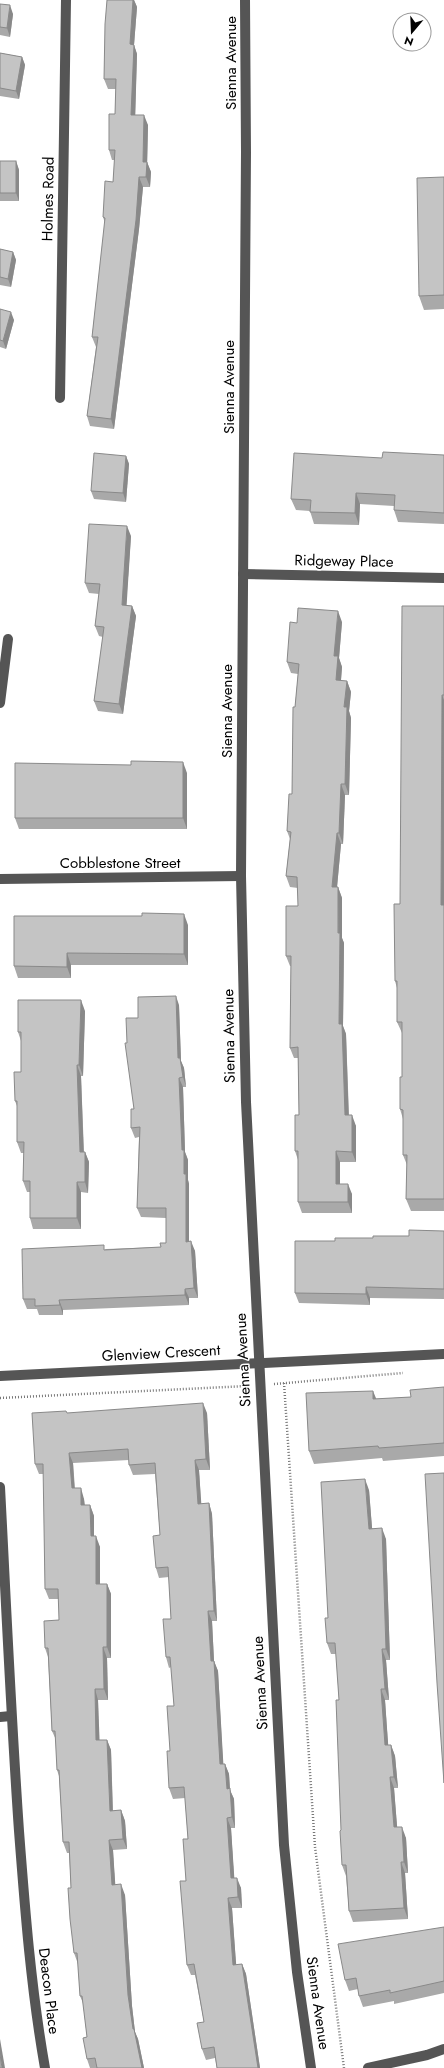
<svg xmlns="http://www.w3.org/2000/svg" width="444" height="2068" viewBox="0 0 444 2068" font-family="Jost,sans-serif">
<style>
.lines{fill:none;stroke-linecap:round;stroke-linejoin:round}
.path{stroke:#777;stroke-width:2.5;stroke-dasharray:1 2;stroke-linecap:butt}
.minor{stroke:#555;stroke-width:10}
.wall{fill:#a9a9a9}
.shaded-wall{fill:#898989}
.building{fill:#c4c4c4;stroke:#898989}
.labels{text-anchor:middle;stroke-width:3;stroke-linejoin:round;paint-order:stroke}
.street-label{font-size:15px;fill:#000;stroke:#fff}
</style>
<rect width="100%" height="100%" fill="#fff"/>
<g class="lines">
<g class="path">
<path d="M284,1383L315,1847L344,2068"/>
<path d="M274,1384L403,1373"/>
<path d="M0,1398L247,1386"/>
</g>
<g class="minor">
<path d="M245,0L246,152L241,876L246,1102L284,1845L297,1972L311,2068"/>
<path d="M60,398L66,0"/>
<path d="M243,574L444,578"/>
<path d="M0,703L8,639"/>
<path d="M0,879L241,876"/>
<path d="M0,1376L444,1354"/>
<path d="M0,1487C6,1602 11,1716 19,1831C25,1910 31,1989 45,2068"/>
<path d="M0,1717L11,1716"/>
<path d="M368,2068L427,2055L444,2049"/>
</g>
</g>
<g class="wall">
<path d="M107,0H134L137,7L134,45L137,54L135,115L148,125L147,162L151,172L150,187H143L139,229L114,429L90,426L87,416L96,347L92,337L105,223L103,217L113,182L115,160H112L109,150L115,114L116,89H108L104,79Z"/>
<path d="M0,4L13,14L10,37L0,35Z"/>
<path d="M0,53L22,57L25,65L19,99L0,96Z"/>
<path d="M0,161H16L19,170V201H0Z"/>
<path d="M444,177V309L424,310L419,296Z"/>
<path d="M0,249L13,252L16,260L11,287L0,285Z"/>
<path d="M0,309L14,320L6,349L0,347Z"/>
<path d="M444,455V524L398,522L394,510V506L360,504L359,525L314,524L310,511L296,510L291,499L382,458Z"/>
<path d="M126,456L129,464L126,502L94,499L91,491Z"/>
<path d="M131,536L126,605L132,606L136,616L123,714L98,711L94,701L103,637L99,636L95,626L99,594L89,593L85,583Z"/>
<path d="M444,606V1211H411L406,1199L407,1165L403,1155V1119L400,1109L402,1077V1033L397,1022V988L395,981L400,904Z"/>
<path d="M342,622L339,658L342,667L341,681H347L351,692L349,711L351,718L349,795H345L343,844H341L337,887H338L342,898V938L344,943L343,1026L346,1034L349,1115L356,1126V1162H340V1184L352,1194V1213H302L298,1202V1160L295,1151L299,1115L298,1058H294L290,1048L291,966H290L286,956L298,906V888L290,887L286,876L290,839L287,831L292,794L295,707L298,674L291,673L287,662L297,623Z"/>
<path d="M187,773V829H19L15,818Z"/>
<path d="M14,916L188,925V965H71V978H18L14,966Z"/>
<path d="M179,1005L181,1061L184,1068L186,1087H183L185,1152L188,1160V1180L189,1184V1241L195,1251L198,1298H189V1305L63,1310V1315H39L37,1309H27L23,1299L106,1249L161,1247L166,1243V1218L141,1217L137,1208L139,1137L135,1138L131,1128L134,1109L127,1043L138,1018Z"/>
<path d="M85,1011L83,1076H81L84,1152H85L89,1162L88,1193L81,1192V1229H33L30,1218V1192H27L23,1181L24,1153H21L17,1142V1106L15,1101L21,1072V1041L18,1032Z"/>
<path d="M444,1231V1299L370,1298V1305L299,1303L295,1293L335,1241L373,1238L409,1236Z"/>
<path d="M444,1387V1456L383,1461L382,1458L314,1464L309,1451L376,1399L411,1397Z"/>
<path d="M67,1413H207L210,1470H199L201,1504L209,1503L212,1514L217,1621H212L214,1661L218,1671L223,1764H225L229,1774L230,1790L234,1799L235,1828H231L234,1878L241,1888L242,1908H232L236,1965L242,1964L246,1974L260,2068H217L215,2058L206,2060L202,2049L204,2022L195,1975H191L187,1965L186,1881L188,1839L185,1798L173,1799L169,1788L170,1751L174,1706L171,1667L169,1668L166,1657L171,1619L169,1577L159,1578L156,1568L160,1535L155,1474L133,1475L129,1465V1460L73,1463L75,1488L84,1499L85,1505H90L94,1516V1536L100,1547V1584H107L111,1594V1658H107L108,1700H98L99,1740H107L111,1750L113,1811L121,1810L125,1821L127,1849L113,1850L115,1885L125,1895L132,2006L135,2032L138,2039L144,2068H90L87,2059V2037L83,2003L80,1996L78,1964L74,1953L71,1888L69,1853H67L63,1842L59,1776L57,1770L56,1740L52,1731L48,1657L45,1648L59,1620V1599H49L45,1589L44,1474H39L35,1464Z"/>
<path d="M369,1490L372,1528L386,1539L390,1660H386L389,1700H385L388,1745H391L395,1756L398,1788H394L397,1827L406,1838L408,1873H405L408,1919L353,1922L349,1911L346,1876L342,1865L339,1700L336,1654H331L327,1643Z"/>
<path d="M444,1927V1993L394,2004V2001L363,2007L359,1996L358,1989L349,1991L345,1980Z"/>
</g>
<g class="shaded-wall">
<path d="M133,0H134L137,7L134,45L137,54L135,125L131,115L130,44Z"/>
<path d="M10,5L13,14L10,37L7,28Z"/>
<path d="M22,57L25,65L19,99L16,91Z"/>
<path d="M144,115L148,125L147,171V162L151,172L150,187L146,177L143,162Z"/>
<path d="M16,161L19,170V201L16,193Z"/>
<path d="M139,177L143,187L139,229L114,429L111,419Z"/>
<path d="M13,252L16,260L11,287L8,279Z"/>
<path d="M11,312L14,320L6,349L3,341Z"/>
<path d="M126,456L129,464L126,502L123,493Z"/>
<path d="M356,493L360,504L359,525L355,513Z"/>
<path d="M127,526L131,536L126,615L122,605Z"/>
<path d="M132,606L136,616L123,714L119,704Z"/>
<path d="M338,611L342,622L339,658L342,667L340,691L336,680L334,656Z"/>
<path d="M347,681L351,692L349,711L351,718L349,795L345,784L344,707Z"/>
<path d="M442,695L444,700V913L441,905Z"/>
<path d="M183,762L187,773V829L183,818Z"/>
<path d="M341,784L345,795L343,844L339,833Z"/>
<path d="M337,833L341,844L336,898L332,887Z"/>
<path d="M338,887L342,898V938L344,943L343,1026L346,1034L349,1126L345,1115L339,1024Z"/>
<path d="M184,914L188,925V965L184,954Z"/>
<path d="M67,953L71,965V978L67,967Z"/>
<path d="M176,996L179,1005L181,1061L184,1068L186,1087L183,1077L178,1058Z"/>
<path d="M81,1000L85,1011L83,1076L79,1065Z"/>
<path d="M77,1065L81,1076L84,1162L80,1152Z"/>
<path d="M179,1078L183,1087L185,1152L188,1160V1180L189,1184V1251L186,1242L184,1174L182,1150Z"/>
<path d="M352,1115L356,1126V1162L352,1152Z"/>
<path d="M336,1151L340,1162V1194L336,1184Z"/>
<path d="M85,1152L89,1162L88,1193L85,1182Z"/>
<path d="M77,1182L81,1192V1229L77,1218Z"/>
<path d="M348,1184L352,1194V1213L348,1202Z"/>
<path d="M191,1241L195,1251L198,1298L194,1288Z"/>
<path d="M366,1287L370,1298V1305L366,1294Z"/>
<path d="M185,1289L189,1298V1305L185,1295Z"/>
<path d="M59,1300L63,1310V1315L60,1305Z"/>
<path d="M373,1391L378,1403L373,1399Z"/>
<path d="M203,1403L207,1413L210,1470L206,1459Z"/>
<path d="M69,1453L73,1463L75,1499L72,1488Z"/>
<path d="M195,1460L199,1470L202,1514L198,1504Z"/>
<path d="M365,1479L369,1490L373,1540L369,1529Z"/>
<path d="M81,1488L84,1499L85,1516L81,1505Z"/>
<path d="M209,1503L212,1514L217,1621L214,1611Z"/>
<path d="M90,1505L94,1516V1547L91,1536Z"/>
<path d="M382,1528L386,1539L390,1660L386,1649Z"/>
<path d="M96,1536L100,1547V1595L96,1584Z"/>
<path d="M107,1584L111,1594V1658L107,1647Z"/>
<path d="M208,1611L212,1621L214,1661L218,1671L224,1775L220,1764L211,1661Z"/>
<path d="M103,1647L107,1658L108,1700L104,1689Z"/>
<path d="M382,1649L386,1660L389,1700L385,1689Z"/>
<path d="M95,1689L98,1700L100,1751L96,1740Z"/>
<path d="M381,1689L385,1700L389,1756L385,1745Z"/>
<path d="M107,1740L111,1750L113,1821L110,1811Z"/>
<path d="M391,1745L395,1756L398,1788L394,1777Z"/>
<path d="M225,1764L229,1774L230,1790L234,1799L235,1828L232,1817L227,1789Z"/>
<path d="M390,1777L394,1788L398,1838L394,1827Z"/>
<path d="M121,1810L125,1821L127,1849L123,1839Z"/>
<path d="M227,1818L231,1828L235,1888L231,1878Z"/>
<path d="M402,1827L406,1838L408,1873L404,1862Z"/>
<path d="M109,1840L113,1850L116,1895L112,1885Z"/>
<path d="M401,1862L405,1873L408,1919L404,1908Z"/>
<path d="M237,1878L241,1888L242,1908L238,1897Z"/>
<path d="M121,1884L125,1895L132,2006L135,2032L138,2039L144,2068H142L133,2029L128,1995Z"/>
<path d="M228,1898L232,1908L237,1976L233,1965Z"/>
<path d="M242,1964L246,1974L260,2068H258Z"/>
<path d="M0,2039L5,2068H2L0,2054Z"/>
</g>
<g class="building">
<path d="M107,0H133L130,44L134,45L131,115H144L143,162H147L146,177H139L136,220L111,419L87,416L98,337H92L105,218L103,217L105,181L113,182L115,150H109V114H115L116,79H104L105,24Z"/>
<path d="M0,4L10,5L7,28L0,27Z"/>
<path d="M0,53L22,57L16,91L0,88Z"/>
<rect x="0" y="161" width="16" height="32"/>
<path d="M444,177V295L419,296L417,178Z"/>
<path d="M0,249L13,252L8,279L0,277Z"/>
<path d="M0,309L11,312L3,341L0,340Z"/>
<path d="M383,452L444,455V513L394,510L395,495L356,493L355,513L310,512L311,500L291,499L294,453L382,458Z"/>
<path d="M94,453L126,456L123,493L91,491Z"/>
<path d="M89,524L127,526L122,605L132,606L119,704L94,701L104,627L95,626L100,584L85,583Z"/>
<path d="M402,606H444V695H442L441,905H444V1199H406L407,1155H403V1110L400,1109V1077H402V1022H397V981H395L394,904H400Z"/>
<path d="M298,608L338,611L334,656H338L336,680L347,681L344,707H347L345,784H341L339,833H337L332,887H338V933H340L339,1024H342L345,1115H352V1152L336,1151V1184H348V1202H298V1151H295V1115H299L298,1047L290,1048L291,956H286V906H298L297,877L286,876L291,832L287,831L289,794H292L293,707H295L299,664L287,662L290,622L297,623Z"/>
<path d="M131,761L183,762V818H15V763L131,765Z"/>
<path d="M142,913L184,914V954L67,953V967L14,966V916H142Z"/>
<path d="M176,996L178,1058H180L183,1077L179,1078L182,1150H184V1174H186V1242L191,1241L194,1288L185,1289V1295L59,1300L60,1305L35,1306V1299H23L22,1249L104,1245V1250L161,1247L160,1243H166V1208H137L140,1127L131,1128V1109H134L125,1043H127L126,1018H138V997Z"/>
<path d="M18,1000H81L79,1065H77L80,1152H85V1182H77V1218H30V1181H23L24,1142H17V1101H15L14,1072H21V1032H18Z"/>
<path d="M409,1230L444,1231V1289L366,1287V1294L295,1293V1241H335V1238H373V1236H409Z"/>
<path d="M444,1387V1443L379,1448L378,1446L309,1451L306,1393L373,1391V1399L411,1397L410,1390Z"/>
<path d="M203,1403L206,1459L195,1460L198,1504L209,1503L214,1611H208L211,1661H214L220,1764H225L227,1789L230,1788L232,1817L227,1818L231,1878H237L238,1897L228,1898L233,1965L242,1964L258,2068H217L214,2047L202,2049L197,2023L204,2022L194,1964L187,1965L180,1881H186L183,1839H188L184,1787L169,1788L167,1751H170L167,1706H174L170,1657H166L163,1619H171L168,1567L156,1568L153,1536L160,1535L155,1463L129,1465L128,1449L69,1453L72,1488H81V1505H90L91,1536H96V1584H107V1647H103L104,1689H95L96,1740H107L110,1811L121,1810L123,1839L109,1840L112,1885L121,1884L128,1995L133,2029H134L142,2068H97L95,2058L87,2059L83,2038L87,2037L82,1996H80L77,1953H74L70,1919L68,1888H71L69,1842H63L59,1770H57L55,1731H52L48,1648H45L44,1621L59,1620L58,1589H45L43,1464H35L32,1413L66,1411L67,1413Z"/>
<path d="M444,1473V1783L437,1683L425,1474Z"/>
<path d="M365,1479L369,1529L382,1528L386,1649H382L385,1689H381L385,1745H391L394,1777H390L394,1827H402L404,1862H401L404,1908L349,1911L346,1865H342L340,1831L341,1830L336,1700H339L335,1643H327L325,1618H328L321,1482Z"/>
<path d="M444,1927V1981L390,1993V1990L359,1996L356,1978L345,1980L338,1944Z"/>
<path d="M0,2054L2,2068H0Z"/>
</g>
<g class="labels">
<g class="street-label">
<text transform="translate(231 63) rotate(-90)" y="5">Sienna Avenue</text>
<text transform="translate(48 199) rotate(-89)" y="5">Holmes Road</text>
<text transform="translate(229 387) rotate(-90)" y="5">Sienna Avenue</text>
<text transform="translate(344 561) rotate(1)" y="5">Ridgeway Place</text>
<text transform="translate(227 711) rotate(-90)" y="5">Sienna Avenue</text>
<text x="120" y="868">Cobblestone Street</text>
<text transform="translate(229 1036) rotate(-91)" y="5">Sienna Avenue</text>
<text transform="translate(161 1353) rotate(-3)" y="5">Glenview Crescent</text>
<text transform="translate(243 1360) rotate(-93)" y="5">Sienna Avenue</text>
<text transform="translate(260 1683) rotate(-93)" y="5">Sienna Avenue</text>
<text transform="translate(49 1991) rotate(83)" y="5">Deacon Place</text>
<text transform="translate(318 2003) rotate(82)" y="5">Sienna Avenue</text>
</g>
</g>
<g transform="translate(412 32) rotate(199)"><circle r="19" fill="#ffffff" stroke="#999999"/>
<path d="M0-3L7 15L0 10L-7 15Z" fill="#000000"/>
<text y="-6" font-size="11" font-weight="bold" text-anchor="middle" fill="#000000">N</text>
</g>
</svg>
